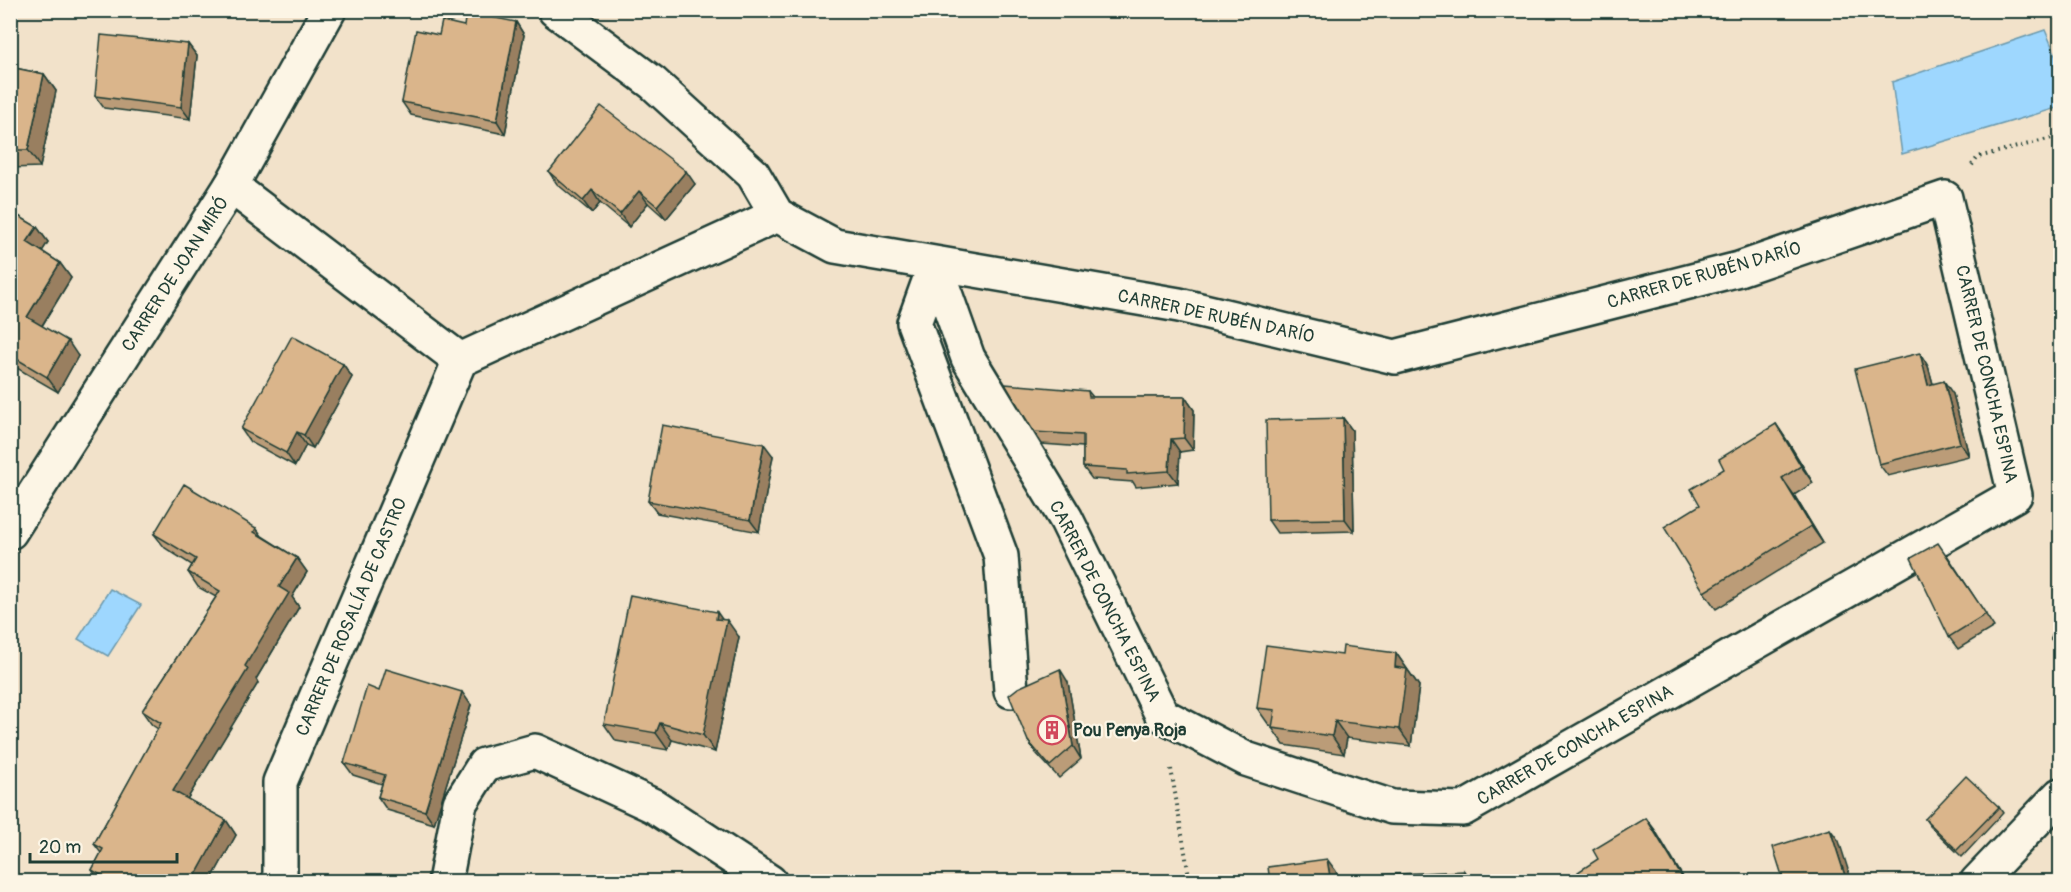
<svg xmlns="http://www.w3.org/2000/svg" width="2071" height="892" viewBox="0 0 2071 892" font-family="Pangolin,sans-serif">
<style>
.water{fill:#9ed7fe;stroke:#6b99ad;stroke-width:1.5}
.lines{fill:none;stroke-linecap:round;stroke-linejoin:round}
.minor-casing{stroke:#1f3d34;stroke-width:38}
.path{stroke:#1f3d34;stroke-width:4;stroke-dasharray:1.5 4.5;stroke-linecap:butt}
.minor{stroke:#fcf5e5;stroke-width:33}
.wall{fill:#bb9c78;stroke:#1f3d34;stroke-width:1.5}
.shaded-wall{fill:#997f61;stroke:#1f3d34;stroke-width:1.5}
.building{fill:#dab58b;stroke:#1f3d34;stroke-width:1.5}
.labels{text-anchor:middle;stroke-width:4.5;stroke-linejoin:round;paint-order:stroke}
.street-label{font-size:18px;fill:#1f3d34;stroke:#fcf5e5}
.poi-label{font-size:18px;font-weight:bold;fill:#1f3d34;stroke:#fcf5e5;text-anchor:start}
</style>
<rect width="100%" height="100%" fill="#f2e2ca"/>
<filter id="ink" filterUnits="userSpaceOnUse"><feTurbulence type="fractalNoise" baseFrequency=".0167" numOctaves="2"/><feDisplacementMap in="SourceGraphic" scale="12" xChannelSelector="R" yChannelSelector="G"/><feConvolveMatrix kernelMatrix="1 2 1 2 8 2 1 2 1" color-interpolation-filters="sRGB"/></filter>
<g filter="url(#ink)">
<g class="water">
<path d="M2045,30L2060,65V107L1902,154L1892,82Z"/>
<path d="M110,589L141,605L108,656L78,639Z"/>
</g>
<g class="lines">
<g class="minor-casing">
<g id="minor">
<path d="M555,10L653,83L753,174L777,215L835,246L1179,305L1395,357L1739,269L1945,198L2015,495L1463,809L1392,807L1246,759L1162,715L1066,519L968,358L935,265"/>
<path d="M231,186L460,360"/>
<path d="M935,265L914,323L1001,556L1011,691"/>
<path d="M10,532L231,186L329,10"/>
<path d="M280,882V782L460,360L777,215"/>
<path d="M445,882L460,803L484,765L535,751L654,806L770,882"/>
<path d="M1977,882L2060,795"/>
</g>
</g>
<g class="path">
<path d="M1972,165L1978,157L2060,136"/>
<path d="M1171,769L1190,882"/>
</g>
<use href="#minor" class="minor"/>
</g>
<g class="wall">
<path d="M516,22L524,35L505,134L411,115L402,102L439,35L464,26Z"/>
<path d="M188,44L197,56L190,119L104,108L95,96Z"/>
<path d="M10,67L44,74L56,91L40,167L10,168Z"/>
<path d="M549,172L695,184L666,219L648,203L629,227L600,203L592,213L557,184Z"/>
<path d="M10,211L37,227L48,242L42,251L60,263L71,278L42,326L78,356L58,392L10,364Z"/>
<path d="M343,364L352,377L313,448L306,445L295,466L250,442L241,429Z"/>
<path d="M1928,366L1933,384L1953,394L1969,456L1888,476L1879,464Z"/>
<path d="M1088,391L1093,397H1185L1194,410L1193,450L1180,452L1178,483L1136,487L1133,482L1092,479L1083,467V447L1042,444L1034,432Z"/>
<path d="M1343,418L1352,430L1354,531L1277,533L1268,520Z"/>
<path d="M1776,424L1788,442L1813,483L1794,495L1823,543L1716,609L1704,592L1724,469Z"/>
<path d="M773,456L759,532L657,513L648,501Z"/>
<path d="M256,528L262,536L297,558L307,572L292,597L299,607L256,679L258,683L187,799L226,820L236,835L210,882H100L92,870L101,853L94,844L158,729L152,725L142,711L216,597L198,587L188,572L192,565L165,548L154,534Z"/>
<path d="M1947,555L1994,627L1958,649L1949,637Z"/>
<path d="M2061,613V651L2051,639Z"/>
<path d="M739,637L715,752L672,740L668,750L616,741L604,724Z"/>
<path d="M1396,653L1419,686L1411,746L1347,738L1344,754L1284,745L1272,728L1273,726L1269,725L1257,708L1342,655Z"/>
<path d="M1068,682L1081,759L1059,778L1036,753L1028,741Z"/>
<path d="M379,691L471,705L434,824L387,810L378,797L382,784L353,775L344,763Z"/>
<path d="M1999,807L2003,813L1962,857L1930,826L1925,819Z"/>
</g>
<g class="shaded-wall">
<path d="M516,22L524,35L505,134L497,121Z"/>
<path d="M188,44L197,56L190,119L181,107Z"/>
<path d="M44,74L56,91L40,167L28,150Z"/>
<path d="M686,171L695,184L666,219L657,206Z"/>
<path d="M592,190L600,203L592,213L583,201Z"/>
<path d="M639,191L648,203L629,227L620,214Z"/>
<path d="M37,227L48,242L38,258L27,242Z"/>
<path d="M60,263L71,278L38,332L27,317Z"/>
<path d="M68,341L78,356L58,392L47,377Z"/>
<path d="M1920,353L1928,366L1937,398L1928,385Z"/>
<path d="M343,364L352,377L313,448L304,435Z"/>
<path d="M1944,381L1953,394L1969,456L1960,443Z"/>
<path d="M1185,397L1194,410L1193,450L1184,438Z"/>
<path d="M1343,418L1352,430L1354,531L1345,519Z"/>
<path d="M1776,424L1788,442L1813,483L1801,466Z"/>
<path d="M297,432L306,445L295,466L286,453Z"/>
<path d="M1171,439L1180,452L1178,483L1169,471Z"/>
<path d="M764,444L773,456L759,532L750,520Z"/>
<path d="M1782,478L1794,495L1823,543L1811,526Z"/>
<path d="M256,528L266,543L254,532Z"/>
<path d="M297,558L307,572L292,597L299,607L256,679L258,683L183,806L173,791L245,666L279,587Z"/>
<path d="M717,612L726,625L727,620L739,637L715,752L703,735Z"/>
<path d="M1396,653L1419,686L1411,746L1399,729L1395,667Z"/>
<path d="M1060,669L1068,682L1081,759L1073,746Z"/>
<path d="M462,692L471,705L434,824L425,811Z"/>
<path d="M1335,721L1347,738L1344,754L1332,736Z"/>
<path d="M660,723L672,740L668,750L656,733Z"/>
<path d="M1646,818L1655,830L1686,882H1685Z"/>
<path d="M226,820L236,835L210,882H192Z"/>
<path d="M1830,829L1839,841L1852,882H1847Z"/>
<path d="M1327,859L1336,871L1338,882L1330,877Z"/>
<path d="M1464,871L1472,882H1465Z"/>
</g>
<g class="building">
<path d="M466,12L516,22L497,121L402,102L416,30L439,35L442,21L464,26Z"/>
<path d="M101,35L188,44L181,107L95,96Z"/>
<path d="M10,67L44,74L28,150H10Z"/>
<path d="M601,106L686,171L657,206L639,191L620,214L592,190L583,201L549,172Z"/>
<path d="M10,211L37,227L27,242L60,263L27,317L68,341L47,377L10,355Z"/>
<path d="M292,336L343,364L304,435L297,432L286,453L241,429Z"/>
<path d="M1920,353L1928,385L1944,381L1960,443L1879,464L1855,369Z"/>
<path d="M1005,384L1088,391L1089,397H1185L1184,438L1171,439L1169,471L1127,474V470L1083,467V435L1034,432Z"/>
<path d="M1343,418L1345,519L1268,520L1266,420Z"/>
<path d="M1776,424L1801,466L1782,478L1811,526L1704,592L1664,527L1700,505L1691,489L1724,469L1719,459Z"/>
<path d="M662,425L764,444L750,520L648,501Z"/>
<path d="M184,484L256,528L254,532L297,558L279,587L289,593L245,666L248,669L173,791L226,820L192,882H113L92,870L103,849L94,844L161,723L142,711L220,591L188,572L196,559L154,534Z"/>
<path d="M1938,543L1986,614L1949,637L1911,558Z"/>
<path d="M630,595L717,612L716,619L727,620L703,735L660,723L656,733L604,724Z"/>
<path d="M2061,613V642L2051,639Z"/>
<path d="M1266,645L1342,655L1343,646L1396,653L1395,667L1407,669L1399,729L1335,721L1332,736L1272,728L1275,710L1257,708Z"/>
<path d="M386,669L462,692L425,811L378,797L385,775L344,763L367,686L379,691Z"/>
<path d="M1060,669L1073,746L1050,766L1028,741L1009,695L1018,688Z"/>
<path d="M1966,776L1999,807L1957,850L1925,819Z"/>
<path d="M1646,818L1685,882H1584L1578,872L1598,859L1593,850Z"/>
<path d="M1830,829L1847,882H1784L1773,847Z"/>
<path d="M1327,859L1330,877L1464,871L1465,882H1270L1268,867Z"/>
</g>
</g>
<defs>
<g id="building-ring" transform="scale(1.5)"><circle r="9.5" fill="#fcf5e5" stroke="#d1495b" stroke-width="1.5"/><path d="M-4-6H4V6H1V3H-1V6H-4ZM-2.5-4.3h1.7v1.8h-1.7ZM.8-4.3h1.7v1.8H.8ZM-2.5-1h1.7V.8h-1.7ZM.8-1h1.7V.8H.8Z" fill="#d1495b"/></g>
</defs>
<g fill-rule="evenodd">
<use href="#building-ring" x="1052" y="730"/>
</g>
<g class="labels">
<g class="street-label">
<text transform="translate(175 274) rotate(-57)" y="6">CARRER DE JOAN MIRÓ</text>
<text transform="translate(1704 275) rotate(-16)" y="6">CARRER DE RUBÉN DARÍO</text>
<text transform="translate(1216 316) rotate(12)" y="6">CARRER DE RUBÉN DARÍO</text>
<text transform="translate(1987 374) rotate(77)" y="6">CARRER DE CONCHA ESPINA</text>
<text transform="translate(1105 601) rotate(63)" y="6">CARRER DE CONCHA ESPINA</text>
<text transform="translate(351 617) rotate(-67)" y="6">CARRER DE ROSALÍA DE CASTRO</text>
<text transform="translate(1575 745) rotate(-30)" y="6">CARRER DE CONCHA ESPINA</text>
</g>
<g class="poi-label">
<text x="1073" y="736">Pou Penya Roja</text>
</g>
</g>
<rect width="2071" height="892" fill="none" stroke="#fcf5e5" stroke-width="36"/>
<rect x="18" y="18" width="2035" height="856" fill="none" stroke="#1f3d34" stroke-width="2" filter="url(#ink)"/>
<path d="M30 853v9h147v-9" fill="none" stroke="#1f3d34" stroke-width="3"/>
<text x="39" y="853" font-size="18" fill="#1f3d34" stroke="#fcf5e5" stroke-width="4.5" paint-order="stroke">20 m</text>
</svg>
